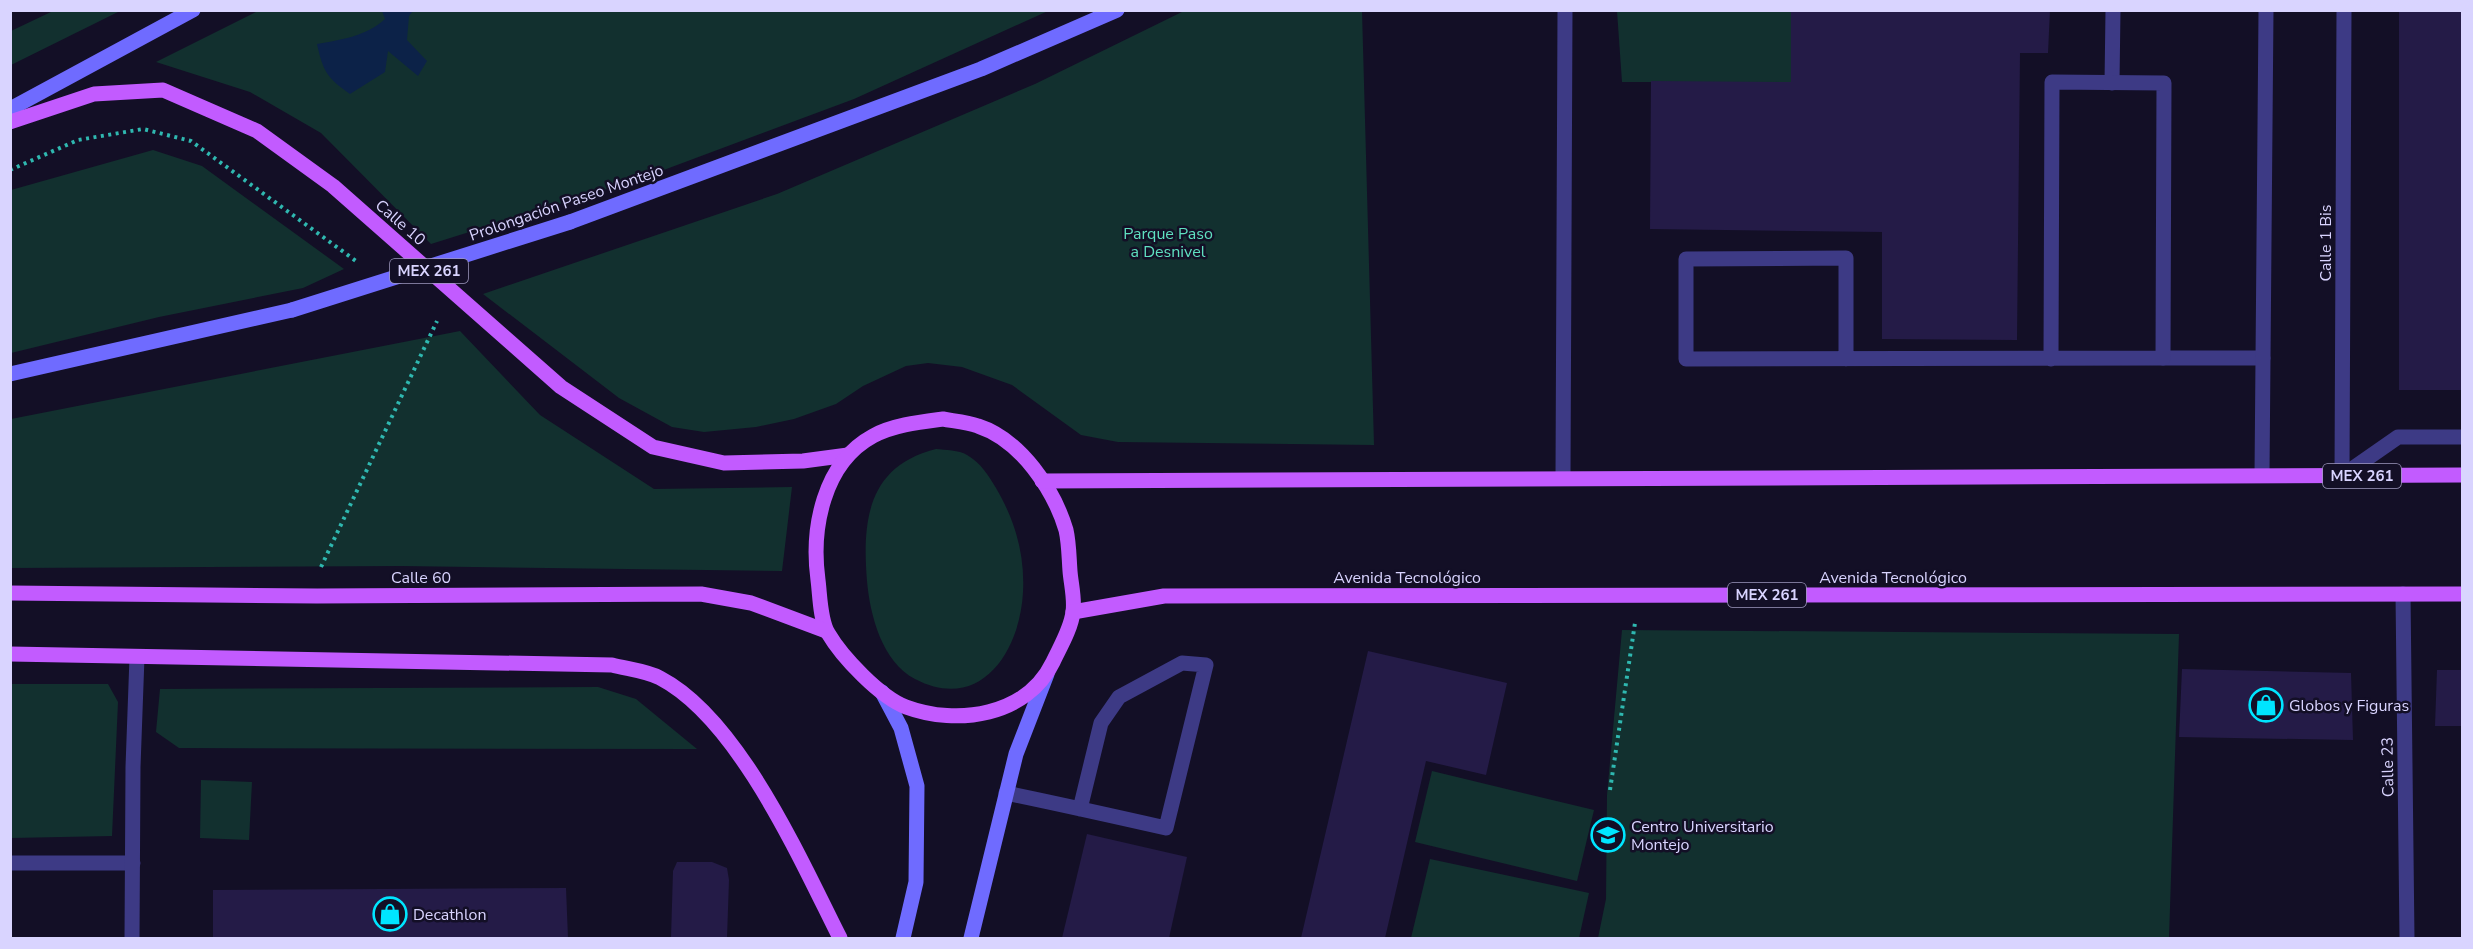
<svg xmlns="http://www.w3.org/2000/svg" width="2473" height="949" viewBox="0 0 2473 949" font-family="'Nunito Sans',sans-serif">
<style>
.green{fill:#12302f}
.water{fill:#0c2248}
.building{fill:#241b47}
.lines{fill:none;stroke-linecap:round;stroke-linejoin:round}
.path{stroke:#2fb8b0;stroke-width:4;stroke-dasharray:3 4.5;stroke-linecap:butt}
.service{stroke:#3d3a85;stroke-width:15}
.minor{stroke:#3d3a85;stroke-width:15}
.secondary{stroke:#6f6bff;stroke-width:15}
.primary{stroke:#c25bff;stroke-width:15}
.secondary-bridge{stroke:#6f6bff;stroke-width:15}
.labels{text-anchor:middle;stroke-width:5;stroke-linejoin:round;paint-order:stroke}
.shield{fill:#130f26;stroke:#9e99be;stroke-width:1.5}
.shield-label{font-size:15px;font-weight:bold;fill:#d9d4ff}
.street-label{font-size:16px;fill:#d9d4ff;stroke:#130f26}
.park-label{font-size:16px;fill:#5fe0c0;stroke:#130f26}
.poi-label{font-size:16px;fill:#d9d4ff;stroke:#130f26;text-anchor:start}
</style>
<rect width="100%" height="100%" fill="#130f26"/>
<g class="green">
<path d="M1186,10L1362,11L1374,445L1118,442L1081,435L1012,385L962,367L928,363L906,366L863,386L836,404L794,419L756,427L704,432L672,427L619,398L483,294L777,194L1035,84Z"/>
<path d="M53,11H120L11,65V31Z"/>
<path d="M258,11H1048L854,99L645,177L431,244L321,133L250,92L156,62Z"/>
<path d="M1617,11H1791V82H1622Z"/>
<path d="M153,150L202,166L344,269L303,288L159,317L11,353V190Z"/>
<path d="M460,331L540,415L654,489L792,487L782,571L401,566L11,568V419Z"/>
<path d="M936,449C945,450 959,450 967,455C981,463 988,475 996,488C1015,520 1025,555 1023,592C1020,652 980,713 915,679C882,662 870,615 867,581C862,520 868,466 936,449Z"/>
<path d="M1622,630L2179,634L2169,938H1598L1606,899L1607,795Z"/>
<path d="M10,684H108L118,702L112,836L11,838Z"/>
<path d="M598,687L636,699L697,749L179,748L156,732L160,689Z"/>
<path d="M1432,771L1594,810L1577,881L1415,842Z"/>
<path d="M201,780L252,782L249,840L200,838Z"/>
<path d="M1430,859L1589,893L1579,938H1411Z"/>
</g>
<path class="water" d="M382,11H413L409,16L407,40L427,61L418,76L388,51L385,72L350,94C327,78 323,71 317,44C340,40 367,36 385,19Z"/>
<g class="building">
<path d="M1791,10H2050L2048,53H2020L2017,340L1882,339V232L1650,229L1651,81L1791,82Z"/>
<rect x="2399" y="10" width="63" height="380"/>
<path d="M1368,651L1507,683L1486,775L1426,761L1385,938H1301Z"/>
<path d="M2182,669L2351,673L2353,740L2179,737Z"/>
<path d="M2437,670H2462V726H2435Z"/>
<path d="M1087,834L1187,857L1169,938H1062Z"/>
<path d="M677,862H712L727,868L729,880L727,938H671L673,871Z"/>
<path d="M566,888L568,938H213V890Z"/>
</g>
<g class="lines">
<g class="path">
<path d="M10,170L78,140L143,129L191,141L356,261"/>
<path d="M321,567L437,321"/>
<path d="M1610,790L1635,623"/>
</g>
<g class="service">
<path d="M2112,83L2113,10"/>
<path d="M2163,358H2263"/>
<path d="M1846,359V258L1686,259V359C1845,359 2004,359 2163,358L2164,83L2052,82L2051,359"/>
<path d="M1563,478L1565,10"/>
<path d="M1006,793C1059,804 1113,816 1166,828L1206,665L1182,663L1119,697L1101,723L1080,809"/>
<path d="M10,863H133"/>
<path d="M132,938L133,767L137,657"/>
</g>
<g class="minor">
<path d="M2262,475L2266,10"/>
<path d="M2342,476L2344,10"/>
<path d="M2342,476L2398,437H2462"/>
<path d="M2403,594L2407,938"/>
</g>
<g class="secondary">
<path d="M10,109L193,10"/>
<path d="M570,222L981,69L1117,10"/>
<path d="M10,374L292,310"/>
<path d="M882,692L901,728L917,786L916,882L903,938"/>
<path d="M971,938L1016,754L1047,674"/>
</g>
<g class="primary">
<path d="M10,122L94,94L163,90L257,131L333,186L561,387L653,447L724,463L803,461L848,455"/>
<path d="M943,419C954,421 967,422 978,426C1021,440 1054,490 1066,530C1069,543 1069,558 1070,571C1071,584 1075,599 1073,612C1071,629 1060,647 1053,662C1027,716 957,726 906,707C880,697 842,657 828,633C820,620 820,595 818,580C811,529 823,463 873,436C893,425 920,422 943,419Z"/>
<path d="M1042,481L2462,475"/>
<path d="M10,593L317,596L701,594L751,603L826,631"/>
<path d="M1073,612L1164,596L2462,594"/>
<path d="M10,654L612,665C627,669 647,671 660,678C739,719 801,861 840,938"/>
</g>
<path class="secondary-bridge" d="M292,310L570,222"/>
</g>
<defs>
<g id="shop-ring" transform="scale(1.725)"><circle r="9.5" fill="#130f26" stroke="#00e5ff" stroke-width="1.5"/><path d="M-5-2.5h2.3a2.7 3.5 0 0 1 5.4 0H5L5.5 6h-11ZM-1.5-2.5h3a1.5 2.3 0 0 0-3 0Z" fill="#00e5ff"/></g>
<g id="school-ring" transform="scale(1.725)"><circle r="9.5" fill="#130f26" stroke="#00e5ff" stroke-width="1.5"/><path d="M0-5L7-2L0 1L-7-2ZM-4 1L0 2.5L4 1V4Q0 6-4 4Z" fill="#00e5ff"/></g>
</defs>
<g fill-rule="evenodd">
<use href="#shop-ring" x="2266" y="705"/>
<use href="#school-ring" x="1608" y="835"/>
<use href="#shop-ring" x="390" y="914"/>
</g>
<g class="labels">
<g class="shield">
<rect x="390" y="259" width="78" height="24" rx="4.5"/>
<rect x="2323" y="464" width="78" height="24" rx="4.5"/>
<rect x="1728" y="583" width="78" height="24" rx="4.5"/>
</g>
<g class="shield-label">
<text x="429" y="276">MEX 261</text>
<text x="2362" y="481">MEX 261</text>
<text x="1767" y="600">MEX 261</text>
</g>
<g class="street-label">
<text transform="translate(566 202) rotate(-19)" y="6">Prolongación Paseo Montejo</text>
<text transform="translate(401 222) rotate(41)" y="6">Calle 10</text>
<text transform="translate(2325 243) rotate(-90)" y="6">Calle 1 Bis</text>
<text x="421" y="583">Calle 60</text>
<text x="1407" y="583">Avenida Tecnológico</text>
<text x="1893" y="583">Avenida Tecnológico</text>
<text transform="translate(2387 767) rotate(-91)" y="6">Calle 23</text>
</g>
<g class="park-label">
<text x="1168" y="239">Parque Paso<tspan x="1168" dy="18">a Desnivel</tspan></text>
</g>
<g class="poi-label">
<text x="2289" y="711">Globos y Figuras</text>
<text x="1631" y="832">Centro Universitario<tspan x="1631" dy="18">Montejo</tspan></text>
<text x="413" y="920">Decathlon</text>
</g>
</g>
<rect width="2473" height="949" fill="none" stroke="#d9d4ff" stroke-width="24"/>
</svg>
